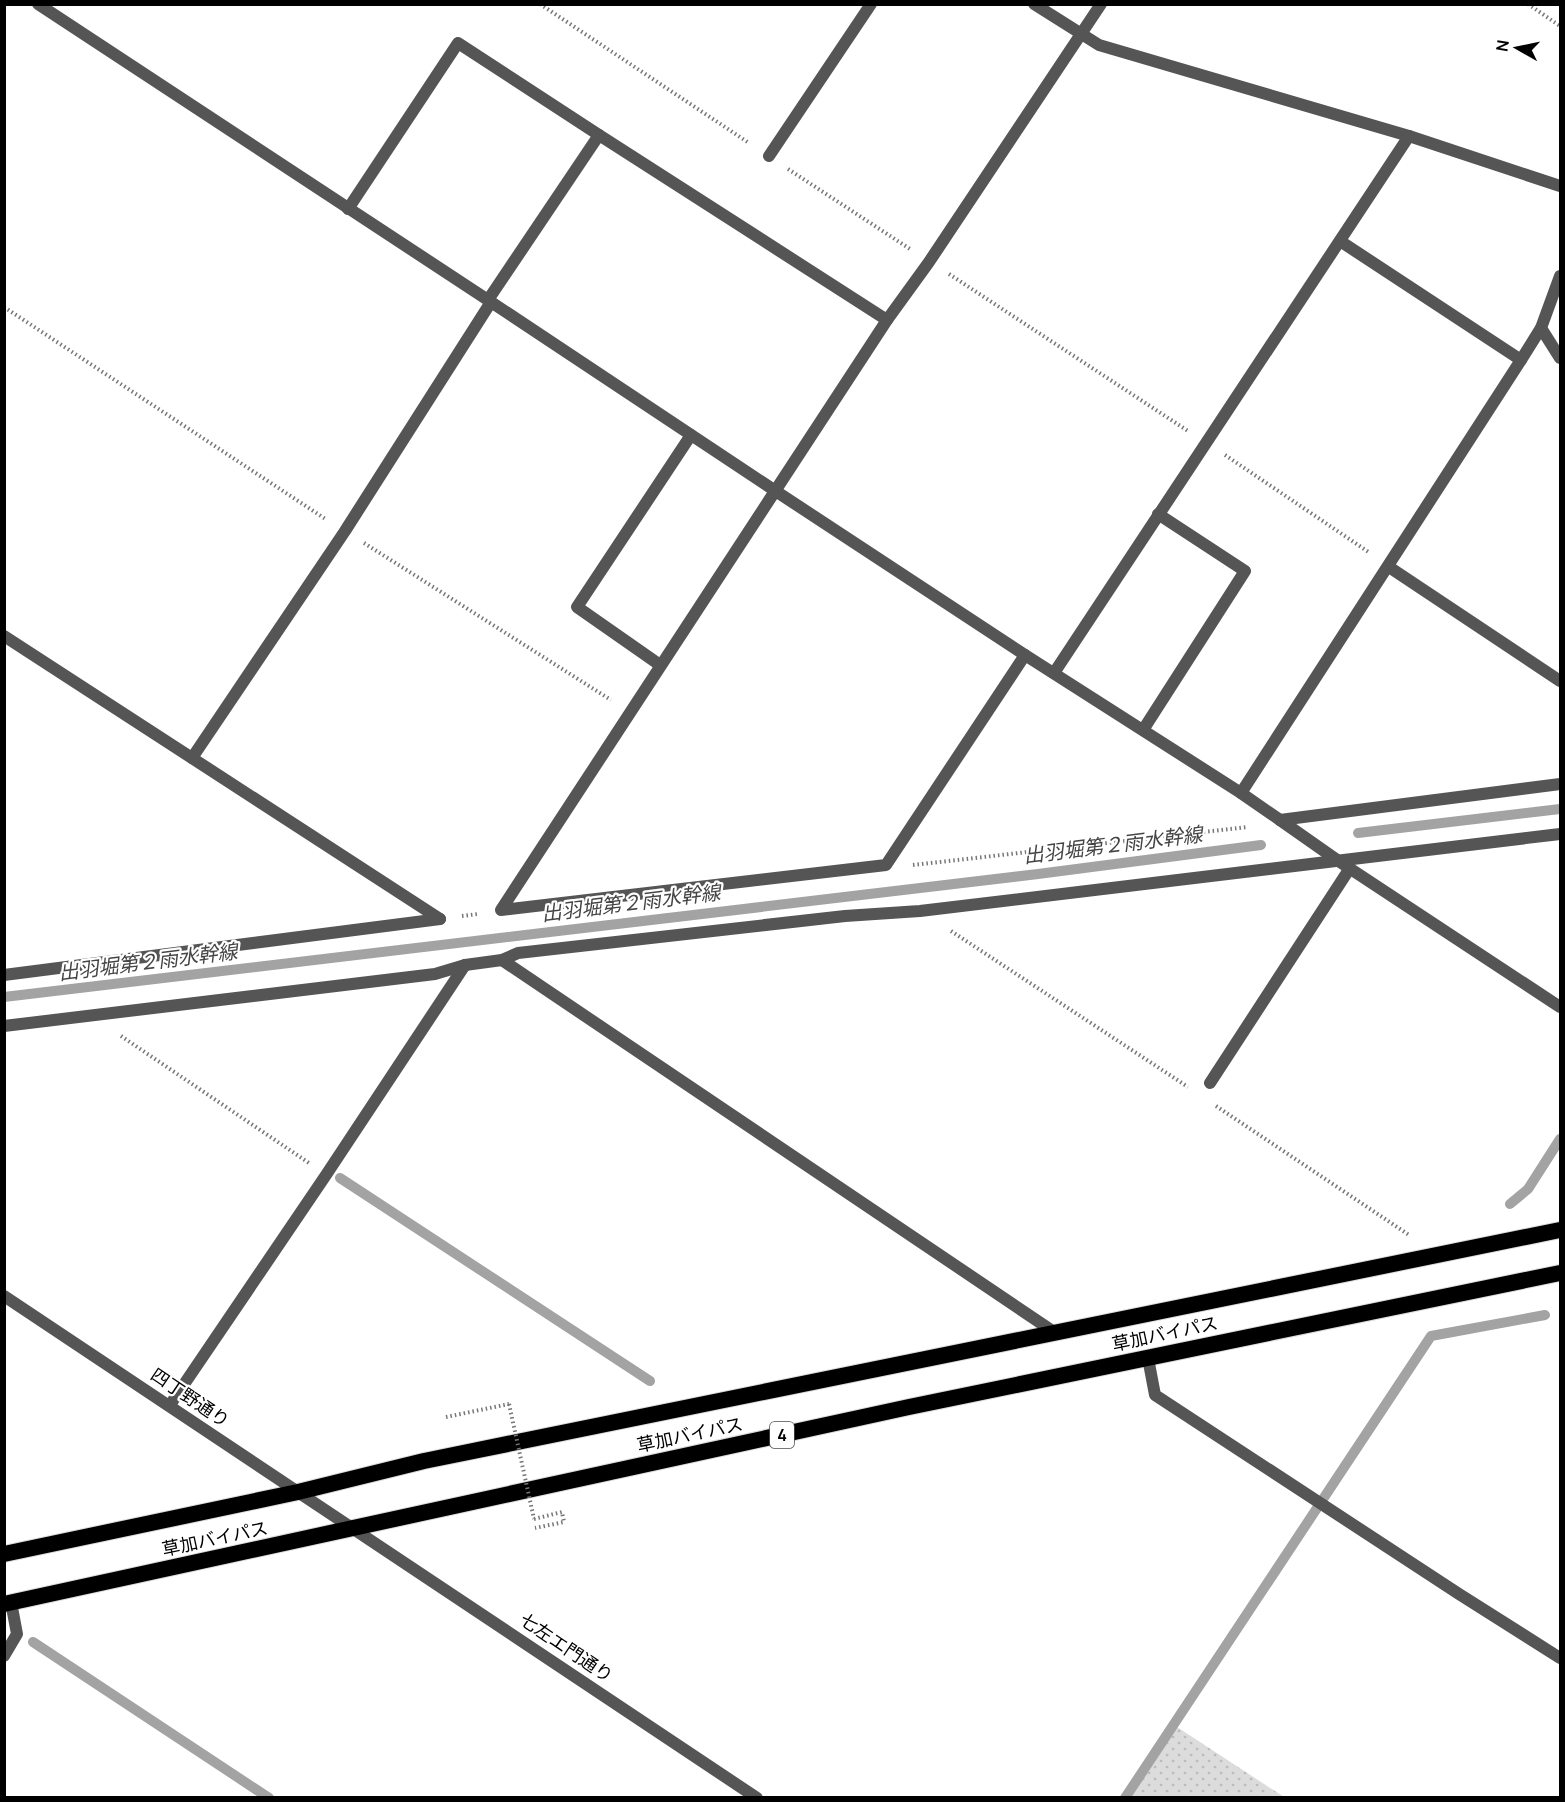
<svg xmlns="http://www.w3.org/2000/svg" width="1565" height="1802" viewBox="0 0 1565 1802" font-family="Manrope,'Noto Sans JP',sans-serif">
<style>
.grass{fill:url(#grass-dots)}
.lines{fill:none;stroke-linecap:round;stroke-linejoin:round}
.stream{stroke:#a3a3a3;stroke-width:10}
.trunk-casing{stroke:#dbdbdb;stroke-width:18}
.path{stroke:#777;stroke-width:4;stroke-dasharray:1.5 3;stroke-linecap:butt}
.service{stroke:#555;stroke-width:12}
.minor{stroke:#555;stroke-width:12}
.tertiary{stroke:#555;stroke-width:12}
.trunk{stroke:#000;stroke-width:16}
.path-bridge{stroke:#777;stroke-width:4;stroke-dasharray:1.5 3;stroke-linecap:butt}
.labels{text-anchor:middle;stroke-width:4.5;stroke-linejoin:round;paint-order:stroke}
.shield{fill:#fff;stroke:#4c4c4c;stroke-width:1.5}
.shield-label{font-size:16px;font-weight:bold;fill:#000}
.street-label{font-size:18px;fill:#000;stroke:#fff}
.water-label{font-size:20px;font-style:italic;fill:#444;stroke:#fff}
</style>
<defs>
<pattern id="grass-dots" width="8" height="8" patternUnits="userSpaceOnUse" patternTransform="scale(1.5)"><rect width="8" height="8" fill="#dcdcdc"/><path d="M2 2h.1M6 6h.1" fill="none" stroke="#bbb" stroke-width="1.8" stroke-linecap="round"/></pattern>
</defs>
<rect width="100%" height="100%" fill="#fff"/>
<path class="grass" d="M1177,1727L1284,1797H1130Z"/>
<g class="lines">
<g class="stream">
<path d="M1358,833L1560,809"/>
<path d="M4,997L1038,874L1261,845"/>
<path d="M340,1178L650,1381"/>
<path d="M1510,1204L1528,1189L1560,1139"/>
<path d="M33,1642L269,1798"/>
<path d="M1125,1798L1431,1336L1545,1315"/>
</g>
<g class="trunk-casing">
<g id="trunk">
<path d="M4,1554L298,1492L424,1461L1560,1230"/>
<path d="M4,1604L909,1407L1560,1273"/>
</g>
</g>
<g class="path">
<path d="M540,4L749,143"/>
<path d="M1528,4L1560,26"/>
<path d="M788,169L910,249"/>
<path d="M949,274L1188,431"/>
<path d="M4,307L327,520"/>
<path d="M1225,455L1370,553"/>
<path d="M364,543L611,700"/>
<path d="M913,865L1248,827"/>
<path d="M462,916L478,914"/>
<path d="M951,931L1188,1087"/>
<path d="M121,1036L309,1163"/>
<path d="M1216,1106L1409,1235"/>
<path d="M446,1417L509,1404"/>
<path d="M534,1519L562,1512L564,1522L535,1528"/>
</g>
<g class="service">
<path d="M769,156L871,4"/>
<path d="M348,209L458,43L599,135L887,320"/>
<path d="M488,300L599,135"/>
<path d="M660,665L577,607L691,435"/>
<path d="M1143,730L1245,571L1158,514"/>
<path d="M192,758L345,531L491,302"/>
<path d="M1210,1083L1350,868"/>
</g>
<g class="minor">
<path d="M1034,4L1099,45L1409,136L1560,186"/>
<path d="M1340,241L1521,360"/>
<path d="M1541,328L1560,358"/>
<path d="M1389,567L1560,681"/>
<path d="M1025,655L886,865L501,910L887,320L929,262L1101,4"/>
<path d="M1054,673L1409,136"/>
<path d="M1241,793L1521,360L1541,328L1560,276"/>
<path d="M1280,820L1337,860L1560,1007"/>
<path d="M1280,820L1560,784"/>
<path d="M502,960L518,953L845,916L920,911L1560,834"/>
<path d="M4,975L440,919"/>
<path d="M4,1026L435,974L465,965L502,960L1054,1332"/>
<path d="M1148,1358L1155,1395L1459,1594L1560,1658"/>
<path d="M170,1405L326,1175L465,965"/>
<path d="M4,1656L17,1634L11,1602"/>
</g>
<g class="tertiary">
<path d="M38,4L491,302L774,490L1025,655L1241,793L1280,820"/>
<path d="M4,636L440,919"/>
<path d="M4,1296L757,1798"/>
</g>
<use href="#trunk" class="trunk"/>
<path class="path-bridge" d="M509,1404L534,1519"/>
</g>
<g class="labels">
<rect class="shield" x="770" y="1422" width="24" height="26" rx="4.5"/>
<g class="shield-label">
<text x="782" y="1441">4</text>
</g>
<g class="street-label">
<text transform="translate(1165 1334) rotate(-12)" y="6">草加バイパス</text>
<text transform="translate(190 1398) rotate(34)" y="6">四丁野通り</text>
<text transform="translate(690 1435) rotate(-12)" y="6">草加バイパス</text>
<text transform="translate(215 1539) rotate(-12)" y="6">草加バイパス</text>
<text transform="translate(566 1648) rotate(34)" y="6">七左エ門通り</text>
</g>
<g class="water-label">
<text transform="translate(1113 845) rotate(-7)" y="7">出羽堀第２雨水幹線</text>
<text transform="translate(631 903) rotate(-7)" y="7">出羽堀第２雨水幹線</text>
<text transform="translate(148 962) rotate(-7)" y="7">出羽堀第２雨水幹線</text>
</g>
</g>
<rect width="1565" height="1802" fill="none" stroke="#000000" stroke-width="12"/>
<g transform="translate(1517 48) rotate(279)" stroke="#ffffff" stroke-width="4.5" paint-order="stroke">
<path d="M0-4.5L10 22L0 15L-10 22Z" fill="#000000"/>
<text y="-9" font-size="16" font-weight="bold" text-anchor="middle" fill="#000000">N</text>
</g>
</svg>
